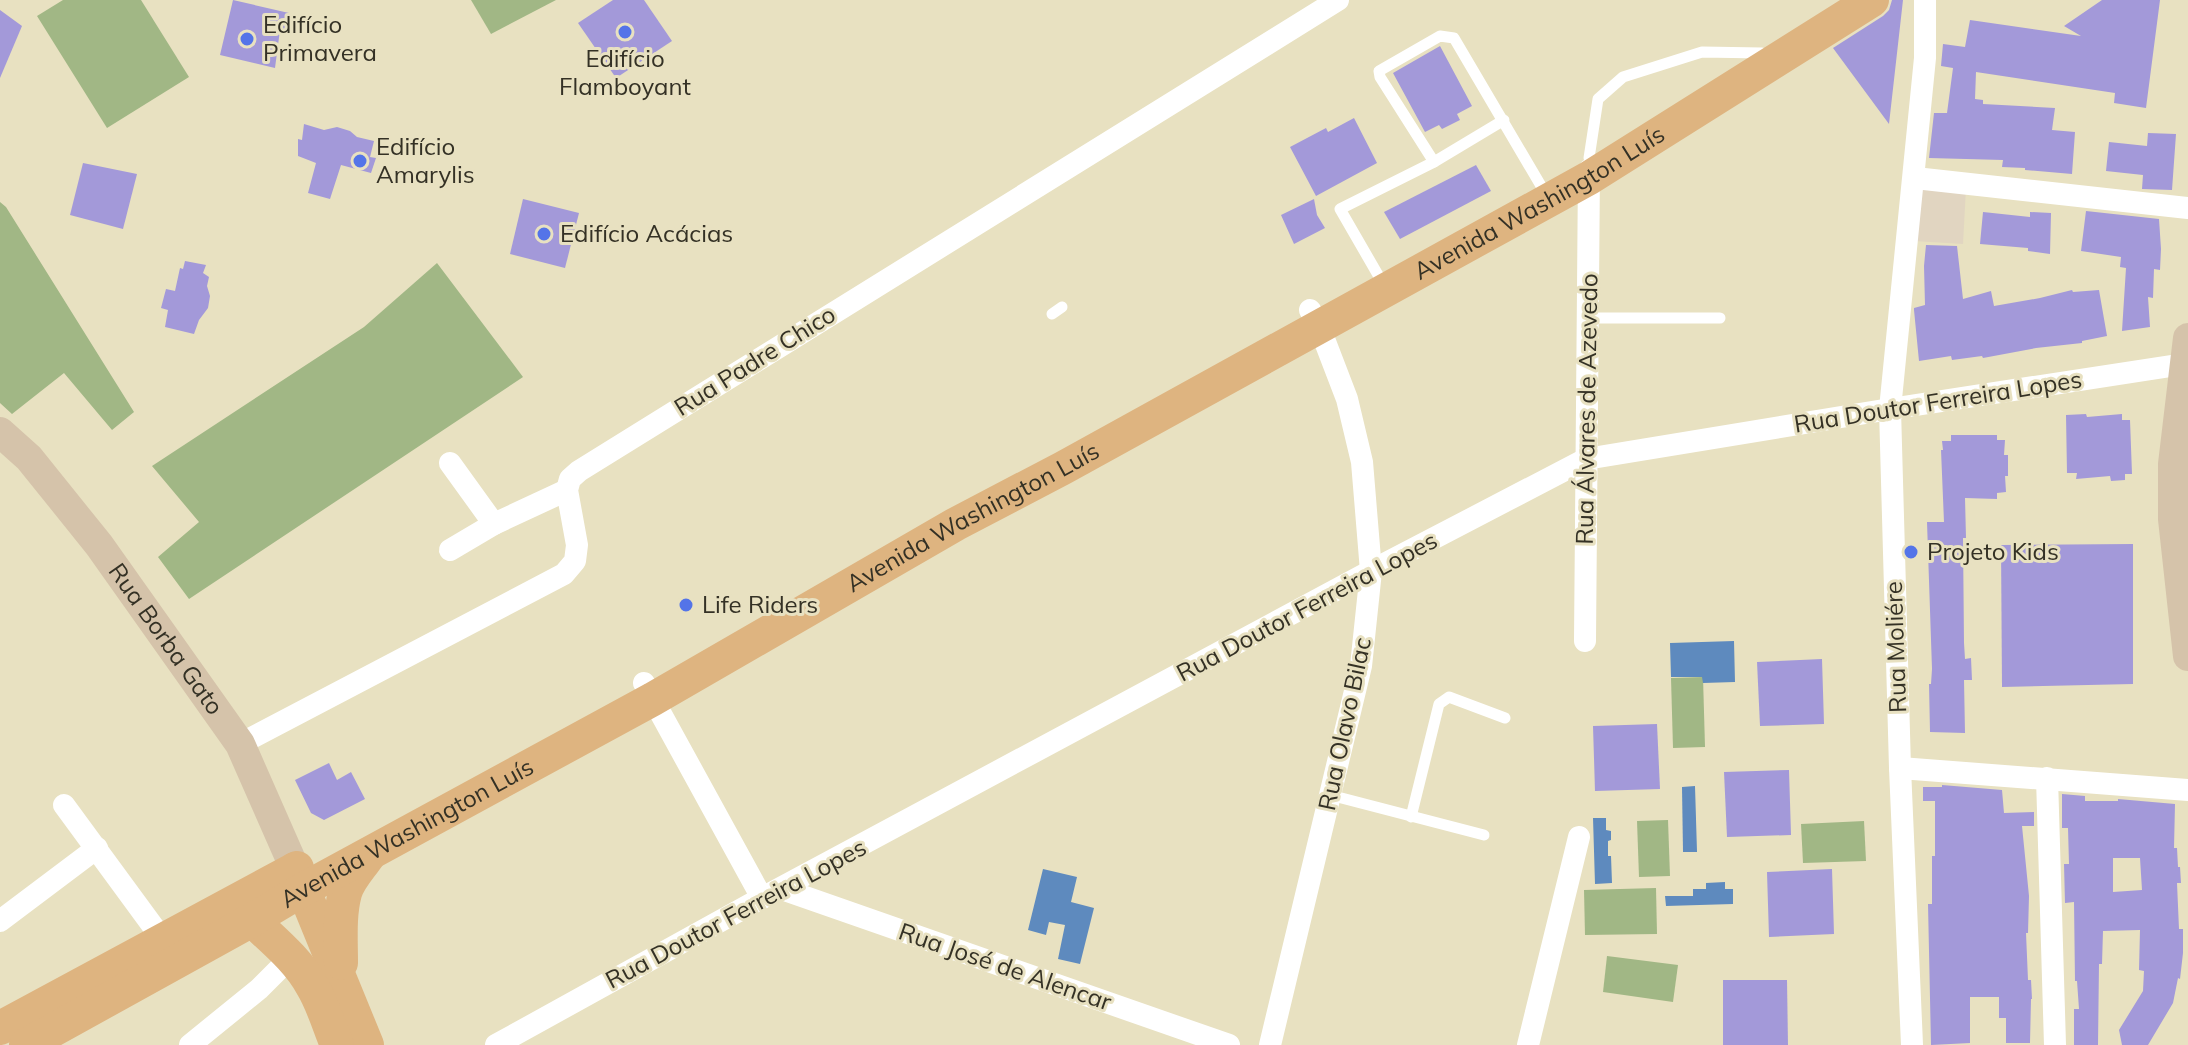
<svg xmlns="http://www.w3.org/2000/svg" width="2188" height="1045" viewBox="0 0 2188 1045" font-family="Mulish,sans-serif">
<style>
.education{fill:#e1d5c1}
.green{fill:#a1b785}
.water{fill:#5e8abe}
.building{fill:#a399d9;fill-rule:evenodd}
.lines{fill:none;stroke-linecap:round;stroke-linejoin:round}
.lane{stroke:#fff;stroke-width:11}
.street{stroke:#fff;stroke-width:22}
.secondary{stroke:#d5c3aa;stroke-width:30}
.primary{stroke:#deb480;stroke-width:34}
.poi-dot{fill:#5474e8;stroke:#e8e1c1;stroke-width:3}
.labels{text-anchor:middle;stroke-width:6;stroke-linejoin:round;paint-order:stroke}
.poi-label{font-size:24px;fill:#343125;stroke:#e8e1c1;text-anchor:start}
.street-label{font-size:24px;fill:#343125;stroke:#e8e1c1}
</style>
<rect width="100%" height="100%" fill="#e8e1c1"/>
<path class="education" d="M1917,183L1966,188L1963,244L1914,241Z"/>
<g class="green">
<path d="M63,0H141L189,77L107,128L37,16Z"/>
<path d="M471,0H556L491,34Z"/>
<path d="M0,202L6,207L134,412L112,430L64,373L12,414L0,403Z"/>
<path d="M437,263L523,377L189,599L158,557L199,522L152,466L364,327Z"/>
<path d="M1703,677L1705,747L1673,748L1671,678Z"/>
<path d="M1668,820L1670,876L1639,877L1637,821Z"/>
<path d="M1864,821L1866,861L1803,863L1801,824Z"/>
<path d="M1656,888L1657,934L1585,935L1584,890Z"/>
<path d="M1607,956L1678,965L1673,1002L1603,992Z"/>
</g>
<g class="water">
<path d="M1734,641L1735,682L1703,683L1702,677H1671L1670,643Z"/>
<path d="M1695,786L1697,852H1683L1682,787Z"/>
<path d="M1593,818H1606V830L1611,831V840L1608,841V856H1611L1612,883L1595,884Z"/>
<path d="M1043,869L1077,877L1071,902L1094,908L1080,964L1058,959L1065,925L1049,922L1046,935L1028,930Z"/>
<path d="M1725,882V889H1733V904L1666,906L1665,896H1693V889H1706V883Z"/>
</g>
<g class="building">
<path d="M233,0L289,13L285,31L280,30L275,68L220,55Z"/>
<path d="M613,0H644L672,41L616,78L578,23Z"/>
<path d="M1892,0H1903L1889,124L1833,48L1883,16L1889,10Z"/>
<path d="M2102,0H2160L2146,108L2114,103L2115,93L1976,72L1975,99L1983,100V104L2055,108L2052,130L2075,132L2072,174L2025,170V168L2002,167L2003,160L1929,158L1934,113H1947L1953,68L1941,66L1943,44L1965,47L1970,20L2081,36L2064,26Z"/>
<path d="M0,10L22,26L0,78Z"/>
<path d="M1440,46L1472,106L1457,114L1460,120L1442,129L1439,125L1425,132L1393,73Z"/>
<path d="M1354,118L1377,163L1316,196L1290,147L1326,128L1328,132Z"/>
<path d="M304,124L324,130L337,127L350,131L357,137L374,141L370,157L376,158L371,173L341,165L330,199L308,193L316,163L298,156V139L302,140Z"/>
<path d="M2148,133L2176,134L2172,190L2142,189L2143,175L2106,171L2109,142L2147,146Z"/>
<path d="M83,163L137,174L123,229L70,215Z"/>
<path d="M1476,165L1491,191L1400,239L1384,212Z"/>
<path d="M523,199L579,213L565,268L510,254Z"/>
<path d="M1314,199L1317,215L1325,228L1294,244L1281,215Z"/>
<path d="M2086,211L2159,219L2161,249L2160,270L2154,269L2153,298L2148,297L2150,327L2122,331L2126,268L2120,267L2121,257L2081,251Z"/>
<path d="M1983,212L2030,217V212L2051,213L2050,254L2028,251V248L1980,244Z"/>
<path d="M1926,245L1957,246L1963,299L1991,291L1994,306L2040,298L2072,290L2073,292L2099,290L2107,336L2082,341V343L2036,348L1983,358L1982,356L1952,360L1951,356L1919,361L1914,310V308L1925,305L1924,266Z"/>
<path d="M185,261L206,265L203,273L209,277L207,286L210,296L208,308L199,320L194,334L165,327L168,310L161,308L166,289L175,291L180,268L183,269Z"/>
<path d="M2086,414L2087,417L2122,414V420H2130L2132,474H2125V480L2111,481L2110,476L2076,479L2077,473H2067L2066,415Z"/>
<path d="M1951,435H1997V440H2005L2004,455H2008V476H2005L2006,492L1997,493V499L1965,498L1966,538H1963L1964,643L1965,659L1971,658L1972,680H1964L1965,733L1930,732L1929,684H1931L1932,669L1927,522H1944L1941,450H1943L1942,441H1951Z"/>
<path d="M2133,544V684L2002,687L2001,545Z"/>
<path d="M1822,659L1824,724L1760,726L1757,662Z"/>
<path d="M1657,724L1660,789L1595,791L1593,726Z"/>
<path d="M329,763L337,780L351,772L365,799L324,820L311,813L295,780Z"/>
<path d="M1789,770L1791,835L1727,837L1724,772Z"/>
<path d="M1942,785L2002,790L2004,813L2034,812V826H2022L2029,896L2028,933H2026L2028,980H2031L2032,999H2031L2030,1043H2006V1018H1999V997H1970V1043L1931,1045L1928,904H1932V856H1935V801H1923V787H1942Z"/>
<path d="M2062,794L2085,796V801H2118V799L2175,804L2174,848H2177L2178,867H2180L2181,883H2177L2179,929H2183V953L2180,979L2178,978L2173,1003L2148,1045H2122L2119,1030L2143,991L2144,971L2139,970L2140,930L2103,931L2102,964H2099L2098,1045H2074V1009H2079L2077,981H2075L2074,902L2065,903L2064,864H2069L2068,828H2062ZM2113,858H2140L2142,890L2113,892Z"/>
<path d="M1832,869L1834,934L1769,937L1767,872Z"/>
<path d="M1723,980H1787L1788,1045H1723Z"/>
</g>
<g class="lines">
<g class="lane">
<path d="M1589,158L1598,99L1623,77L1702,52L1762,53"/>
<path d="M1434,162L1504,120"/>
<path d="M1385,287L1340,209L1434,162L1380,77L1379,71L1440,36L1454,38L1547,196"/>
<path d="M1052,314L1062,307"/>
<path d="M1588,318H1720"/>
<path d="M1330,795L1484,835"/>
<path d="M1411,817L1439,704L1449,697L1505,718"/>
</g>
<g class="street">
<path d="M1915,178L2188,208"/>
<path d="M450,463L494,524L567,490"/>
<path d="M450,550L494,524"/>
<path d="M1585,641L1589,170"/>
<path d="M644,683L762,898"/>
<path d="M240,744L564,574L575,561L577,545L567,490L570,479L579,471L1338,0"/>
<path d="M1900,768L2188,790"/>
<path d="M2047,778L2055,1045"/>
<path d="M64,805L163,940"/>
<path d="M782,889L1229,1045"/>
<path d="M0,921L97,848"/>
<path d="M190,1045L259,989L291,957"/>
<path d="M496,1045L762,898L1371,571L1586,459L1890,409L2184,364"/>
<path d="M1270,1045L1361,666L1371,571L1362,462L1347,399L1319,326L1310,310"/>
<path d="M1528,1045L1579,837"/>
<path d="M1912,1045L1900,768L1890,409L1925,58V0"/>
</g>
<g class="secondary">
<path d="M2188,338L2173,464V519L2188,656"/>
<path id="s1" d="M0,432L29,458L99,545L240,744L295,869"/>
</g>
<g class="primary">
<path d="M295,869L367,1045"/>
<path d="M252,920C274,941 298,960 312,986C323,1004 329,1026 337,1045"/>
<path d="M341,963C341,940 339,915 345,893C349,879 361,867 369,855"/>
<path d="M0,1028L297,868"/>
<path id="s2" d="M26,1045L252,920L304,889L653,699L956,524L1063,468L1589,178L1872,0"/>
</g>
</g>
<g class="poi-dot">
<circle cx="625" cy="32" r="8"/>
<circle cx="247" cy="39" r="8"/>
<circle cx="360" cy="161" r="8"/>
<circle cx="544" cy="234" r="8"/>
<circle cx="1911" cy="552" r="8"/>
<circle cx="686" cy="605" r="8"/>
</g>
<g class="labels">
<g class="poi-label">
<text x="263" y="33">Edifício<tspan x="263" dy="28">Primavera</tspan></text>
<text x="625" y="67" text-anchor="middle">Edifício<tspan x="625" dy="28">Flamboyant</tspan></text>
<text x="376" y="155">Edifício<tspan x="376" dy="28">Amarylis</tspan></text>
<text x="560" y="242">Edifício Acácias</text>
<text x="1927" y="560">Projeto Kids</text>
<text x="702" y="613">Life Riders</text>
</g>
<g class="street-label">
<text dy="8" stroke="none"><textPath href="#s2" startOffset="1732">Avenida Washington Luís</textPath></text>
<text transform="translate(755 361) rotate(-32)" y="8">Rua Padre Chico</text>
<text transform="translate(1938 402) rotate(-9)" y="8">Rua Doutor Ferreira Lopes</text>
<text transform="translate(1587 409) rotate(-89)" y="8">Rua Álvares de Azevedo</text>
<text dy="8" stroke="none"><textPath href="#s2" startOffset="1084">Avenida Washington Luís</textPath></text>
<text transform="translate(1307 607) rotate(-28)" y="8">Rua Doutor Ferreira Lopes</text>
<text dy="8" stroke="none"><textPath href="#s1" startOffset="266">Rua Borba Gato</textPath></text>
<text transform="translate(1896 647) rotate(-92)" y="8">Rua Moliére</text>
<text transform="translate(1345 724) rotate(-78)" y="8">Rua Olavo Bilac</text>
<text dy="8" stroke="none"><textPath href="#s2" startOffset="436">Avenida Washington Luís</textPath></text>
<text transform="translate(736 914) rotate(-28)" y="8">Rua Doutor Ferreira Lopes</text>
<text transform="translate(1005 967) rotate(19)" y="8">Rua José de Alencar</text>
</g>
</g>
</svg>
